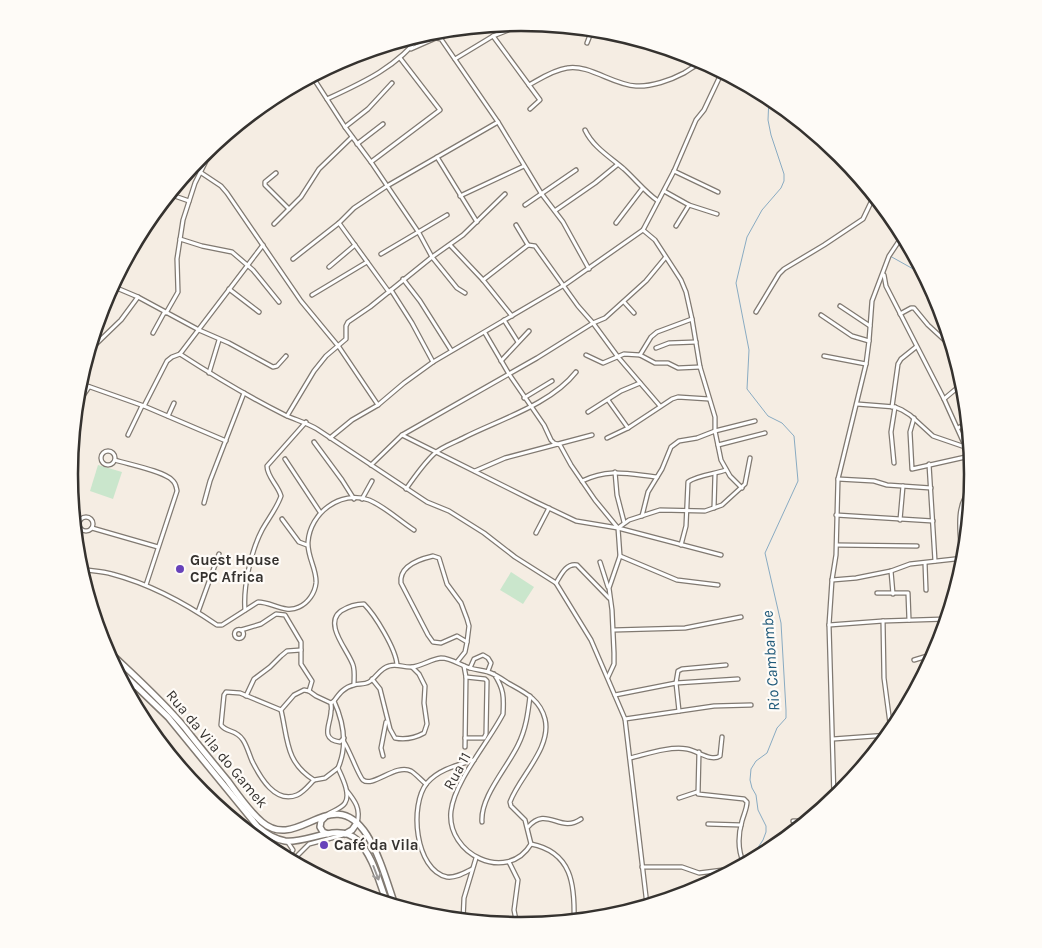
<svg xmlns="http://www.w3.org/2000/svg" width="1042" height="948" viewBox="0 0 1042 948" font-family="Karla,sans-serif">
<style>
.green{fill:#cae6cc}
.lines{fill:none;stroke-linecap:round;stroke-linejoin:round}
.stream{stroke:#89abc2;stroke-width:1}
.minor-casing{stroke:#807971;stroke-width:5.5}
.secondary-casing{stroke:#807971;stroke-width:8}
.minor{stroke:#fff;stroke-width:3}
.secondary{stroke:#fff;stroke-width:5}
.oneway{stroke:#9a9897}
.poi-dot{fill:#6742ba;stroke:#fefbf7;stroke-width:2}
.labels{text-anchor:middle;stroke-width:4.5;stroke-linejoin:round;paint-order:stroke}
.poi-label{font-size:15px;font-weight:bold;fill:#35322f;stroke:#fefbf7;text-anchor:start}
.street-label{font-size:15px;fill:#35322f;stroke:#fefbf7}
.water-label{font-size:16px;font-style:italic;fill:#205a7a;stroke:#fefbf7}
.rim{fill:none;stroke:#35322f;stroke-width:2.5}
</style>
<rect width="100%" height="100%" fill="#f5ede3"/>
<g class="green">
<path d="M98,465L122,472L113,499L90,491Z"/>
<path d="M511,572L534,587L523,604L500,590Z"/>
</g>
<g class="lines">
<g class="stream">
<path d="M890,256L924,275"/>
<path d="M749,861L763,840L766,832V826L758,810L756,795L752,788L750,780L751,769L756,761L767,753L777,728L786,718V710L781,623L765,553L798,481L794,436L782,423L768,416L747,389L749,350L736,283L747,237L762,210L781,188L784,181V174L771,135L768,120L769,97"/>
</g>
<g class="minor-casing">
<g id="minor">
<path d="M493,36L529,85C540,79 553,70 567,68C589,64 613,85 636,86C651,87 671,80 684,73C691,69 696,64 704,62"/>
<path d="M587,43L592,30"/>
<path d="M411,49L436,38L441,39L498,122L541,193L563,222L589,269"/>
<path d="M455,59L493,36L526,23"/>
<path d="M312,76L345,127L371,162L419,233L432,257L457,288L465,293"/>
<path d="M529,85L540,100L530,109"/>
<path d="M327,99C364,82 397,67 422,34"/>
<path d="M345,127L368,109L392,83"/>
<path d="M585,130C593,147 610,157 624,169C636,180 645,192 658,201"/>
<path d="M357,144L383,124"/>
<path d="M437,157L477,222"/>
<path d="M371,162L440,110L400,58"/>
<path d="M674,171L718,192"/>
<path d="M200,172L221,186L227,193L301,301L339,347L378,405"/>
<path d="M276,173L265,182V185L289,209"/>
<path d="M664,191L689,205L717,214"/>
<path d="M169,194L189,201"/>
<path d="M460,196L524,166"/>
<path d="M525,205L576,170"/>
<path d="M556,210L595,183L617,165"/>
<path d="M339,223L389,292"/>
<path d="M616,223L642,189"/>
<path d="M274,224L301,197L319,169L352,137"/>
<path d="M516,225L528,245"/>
<path d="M676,226L689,205"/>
<path d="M643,230L655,240L681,280L686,292L692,319L700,367L715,417V431L721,460L730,476L742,488"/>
<path d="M180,239L202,246L232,252L253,270L279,302"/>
<path d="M450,245L483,280L512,316"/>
<path d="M381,254L447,215"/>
<path d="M293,259L339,223L354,208L387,186L498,122"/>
<path d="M329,267L355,245"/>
<path d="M884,275L886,286L944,399L971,459"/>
<path d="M403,279L420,301L451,350"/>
<path d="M483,280L528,245L535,246L578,306L593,323L618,357L660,406"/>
<path d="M112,286L138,297L199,330L229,343L273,367L277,366L286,356"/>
<path d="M229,289L259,312"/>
<path d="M391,290L412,323L433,362"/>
<path d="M312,295L367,262"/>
<path d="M624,302L634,313"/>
<path d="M840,306L870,326"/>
<path d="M756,312L779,274L784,269L824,245L863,219L874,196"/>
<path d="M166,313L178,292L177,259L183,220L195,183L206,161L242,122"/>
<path d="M900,314L911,308H914L928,325L952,347"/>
<path d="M821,315L852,336L869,341"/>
<path d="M504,320L518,342"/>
<path d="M153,333L164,313"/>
<path d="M485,333L509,374L544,425L551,440L554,443L560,445L571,465L595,500L618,528L620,556L609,588L612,610L614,653V664L608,677"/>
<path d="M94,346L121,320L138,297"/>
<path d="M656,348L669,343L696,342"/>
<path d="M180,354C214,376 249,397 285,415C296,420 307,423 317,429L427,502L449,511L484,533L515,557L556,583L591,640L625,719L647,905"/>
<path d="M586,355L603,363L624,354L640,355L655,363H668L678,368L700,367"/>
<path d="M640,355L651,337L657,332L692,319"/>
<path d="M824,356L866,364"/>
<path d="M501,361L529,331"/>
<path d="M209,373L219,340"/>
<path d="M79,383L144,406L226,441"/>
<path d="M524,398L552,381"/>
<path d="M944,399L963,383"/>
<path d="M608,400L628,428"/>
<path d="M78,403L89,387"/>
<path d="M857,404L895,407L902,410L910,415L933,436L965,447"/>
<path d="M144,406L167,361L172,357L180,354L263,245"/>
<path d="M892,407L898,364L901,359L916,347"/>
<path d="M588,412L621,391L640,383"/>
<path d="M168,416L174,403"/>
<path d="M287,416L314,371L326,356L346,339V326L348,322L370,307L432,257L463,235L505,194"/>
<path d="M914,418L910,432L912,469L970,456"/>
<path d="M958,428L967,423"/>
<path d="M128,435L142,406"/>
<path d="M402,435L536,502L576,521L618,528L721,555"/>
<path d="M330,438L352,420L378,405L404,383L433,362L566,284L643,230L674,171L696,120L704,110L722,72"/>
<path d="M607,438L628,428L672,399L678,397L709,399"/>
<path d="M314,442L342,480L354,499"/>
<path d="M718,445L765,433"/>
<circle cx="108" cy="458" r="7"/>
<path d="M285,459L320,512"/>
<path d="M115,460C127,464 164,471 172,480C176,483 176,486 177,491L146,585"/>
<path d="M894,463L891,432L895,407"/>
<path d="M929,464L935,561"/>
<path d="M371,465L402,435L537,358L593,323L605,318L646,281L665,258"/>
<path d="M475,471L505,458L592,435"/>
<path d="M615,472L617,495L624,522"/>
<path d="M838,479L874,481L887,485L931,488"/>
<path d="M582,481C610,468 628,474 657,477"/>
<path d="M406,489C415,476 424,463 435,453C443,446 456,442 465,437C501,419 551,404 576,372"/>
<path d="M362,499L372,481"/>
<path d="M204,503L210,481L244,393"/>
<path d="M714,508L715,474"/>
<path d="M836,515L933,521"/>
<path d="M642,516L648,492L662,469L671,447L679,441L697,438L715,431L755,421"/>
<circle cx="86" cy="524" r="7"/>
<path d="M282,519L299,542L307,545"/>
<path d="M900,520L903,486"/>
<path d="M92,528L158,547"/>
<path d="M618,528L629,520L660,510L705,511L722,505L745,484L750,458"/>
<path d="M536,533L549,508"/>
<path d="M681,545L686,526L688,482C697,475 715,474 726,470"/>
<path d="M837,545L917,546"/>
<path d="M433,556L439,558L447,584L461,603L467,619L469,626L467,642L457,636L441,643L433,642L428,635L401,583C399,566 420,559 433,556Z"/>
<path d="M620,556L677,580L718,585"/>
<path d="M962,558C961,540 954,503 971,491"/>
<path d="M600,562L608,587"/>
<path d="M925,563L926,590"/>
<path d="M80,569C91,571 102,571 112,574C150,584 185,603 217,625H222L258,602C272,602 285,614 299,607C308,603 315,593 316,583C317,569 307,557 308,542C310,513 340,490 369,500C384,506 400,521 414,530"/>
<path d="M891,571L893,594"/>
<path d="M832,580L856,578L891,571L910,564L964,558"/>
<path d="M556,583C561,575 566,563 577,565L609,598"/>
<path d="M877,593H908L909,620"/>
<path d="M245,610C243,587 251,551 262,530C268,519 277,508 281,496C278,485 267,477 267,466L306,422"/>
<path d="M198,612L219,554"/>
<path d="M883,621L884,678L891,731"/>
<path d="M829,625L883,621L947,619"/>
<circle cx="239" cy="634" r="4.5"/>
<path d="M241,630L261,624L276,614L285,615L301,642V664L312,681L309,691"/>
<path d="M614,630L685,628L741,617"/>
<path d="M914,660L934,654"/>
<path d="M457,662L465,652L467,642"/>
<path d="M464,666L466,677L465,747"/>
<path d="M470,668L474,659L483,655L488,658L491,663L488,671"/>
<path d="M372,679L380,689L390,729L395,738C405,740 415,738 424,733L427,724L424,703L425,686L419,674L412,667"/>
<path d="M354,684C354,678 355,671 353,665C348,650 323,624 341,611C349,606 355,604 364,604C375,615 396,649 397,665"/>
<path d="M126,689L138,687"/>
<path d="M615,695L676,683L738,679"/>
<path d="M246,696L254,679L270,667L281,656L287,651L301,650"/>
<path d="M334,701L331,703L316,696L309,691L304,690L294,695L281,710C288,739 285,762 314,780L325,778L338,768"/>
<path d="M331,703C331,706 332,709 331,711C331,724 319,739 340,742L344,738"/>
<path d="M281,710L240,693L226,692L224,695L221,725C227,733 236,729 243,740C247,746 249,754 252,761C260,777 275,804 297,795C304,792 309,785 314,780"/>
<path d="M679,711L676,683L678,671L682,669L726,665"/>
<path d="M625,719L714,706L751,705"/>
<path d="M465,738H484L486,734L487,681L485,679L466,677"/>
<path d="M833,739L888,735"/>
<path d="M344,742C349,749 359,777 363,780C373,788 396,763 411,771C416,774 421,780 426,784"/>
<path d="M699,752L698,794L744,799L747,802C747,808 744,814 742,821C738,835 738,851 744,864"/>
<path d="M383,756L381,748L386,722"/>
<path d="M630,758C647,754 669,746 687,749C698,751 711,762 720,756L722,737"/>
<path d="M347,791C355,801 361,809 357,823"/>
<path d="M679,798L697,792"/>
<path d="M834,798L829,625L832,580L836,555L838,479L866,364L869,341L872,301L889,256L903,235"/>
<path d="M328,814C333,811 342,808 345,803C351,794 342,777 338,768C348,745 344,723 334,701C339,694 344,687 354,685C358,683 364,685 369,682C376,678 380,668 389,666C397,663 404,668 412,667C422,666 431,659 441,658C451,658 460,665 470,668C476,670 482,670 488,672C495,674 502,679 508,683C524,692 540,699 545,719C552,748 519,777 510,802L511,806L525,820L531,844C507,884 446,854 451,811C455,780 488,743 503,714C504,697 504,689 494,674"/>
<path d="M793,821H807"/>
<path d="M482,822C480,797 507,768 518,745C526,729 528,713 530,696"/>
<path d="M708,824L741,825"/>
<path d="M528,827C547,805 560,834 581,819"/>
<path d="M287,841L293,850L288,858"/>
<path d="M531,844C572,852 575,885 574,920"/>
<path d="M288,859L296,857L309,844L343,835"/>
<path d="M509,862L518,880L514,910L517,925"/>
<path d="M642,867H682L699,873L723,870"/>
<path d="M472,869C464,873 456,878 447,877C415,870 409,805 427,783C439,769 458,765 474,760"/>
<path d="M463,920L464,898L476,858"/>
</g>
</g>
<g class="secondary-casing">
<g id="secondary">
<path d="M104,647C131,673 160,698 185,728C199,746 213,763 228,781C238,795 249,811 262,822C298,853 332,781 367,835C380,856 387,882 395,905"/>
<path d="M112,663L168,717L258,827C266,834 275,839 285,841C307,844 338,822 357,840C373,855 379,882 387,903"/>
<path d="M325,817L321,821L320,827L323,832L328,834"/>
<path d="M345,834L352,830L357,823"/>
</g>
</g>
<use href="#minor" class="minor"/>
<use href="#secondary" class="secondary"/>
</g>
<defs><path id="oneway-shaft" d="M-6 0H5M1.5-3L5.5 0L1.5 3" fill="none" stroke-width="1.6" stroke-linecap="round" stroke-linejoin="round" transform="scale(1.25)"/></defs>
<use class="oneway" href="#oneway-shaft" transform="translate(376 873) rotate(69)"/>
<g class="poi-dot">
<circle cx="180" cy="569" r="5"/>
<circle cx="324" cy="845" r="5"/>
</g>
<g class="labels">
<g class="poi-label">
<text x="190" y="565">Guest House<tspan x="190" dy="17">CPC Africa</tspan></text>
<text x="334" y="850">Café da Vila</text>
</g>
<g class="street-label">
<text transform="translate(217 749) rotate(50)" y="5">Rua da Vila do Gamek</text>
<text transform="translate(457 771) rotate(-61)" y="5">Rua 11</text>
</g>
<g class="water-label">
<text transform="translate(770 661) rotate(-94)" y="6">Rio Cambambe</text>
</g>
</g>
<path d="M0 0H1042V948H0ZM78 474a443 443 0 1 1 886 0a443 443 0 1 1-886 0Z" fill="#fefbf7" fill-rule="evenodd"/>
<path class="rim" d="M78 474a443 443 0 1 1 886 0a443 443 0 1 1-886 0Z"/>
</svg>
